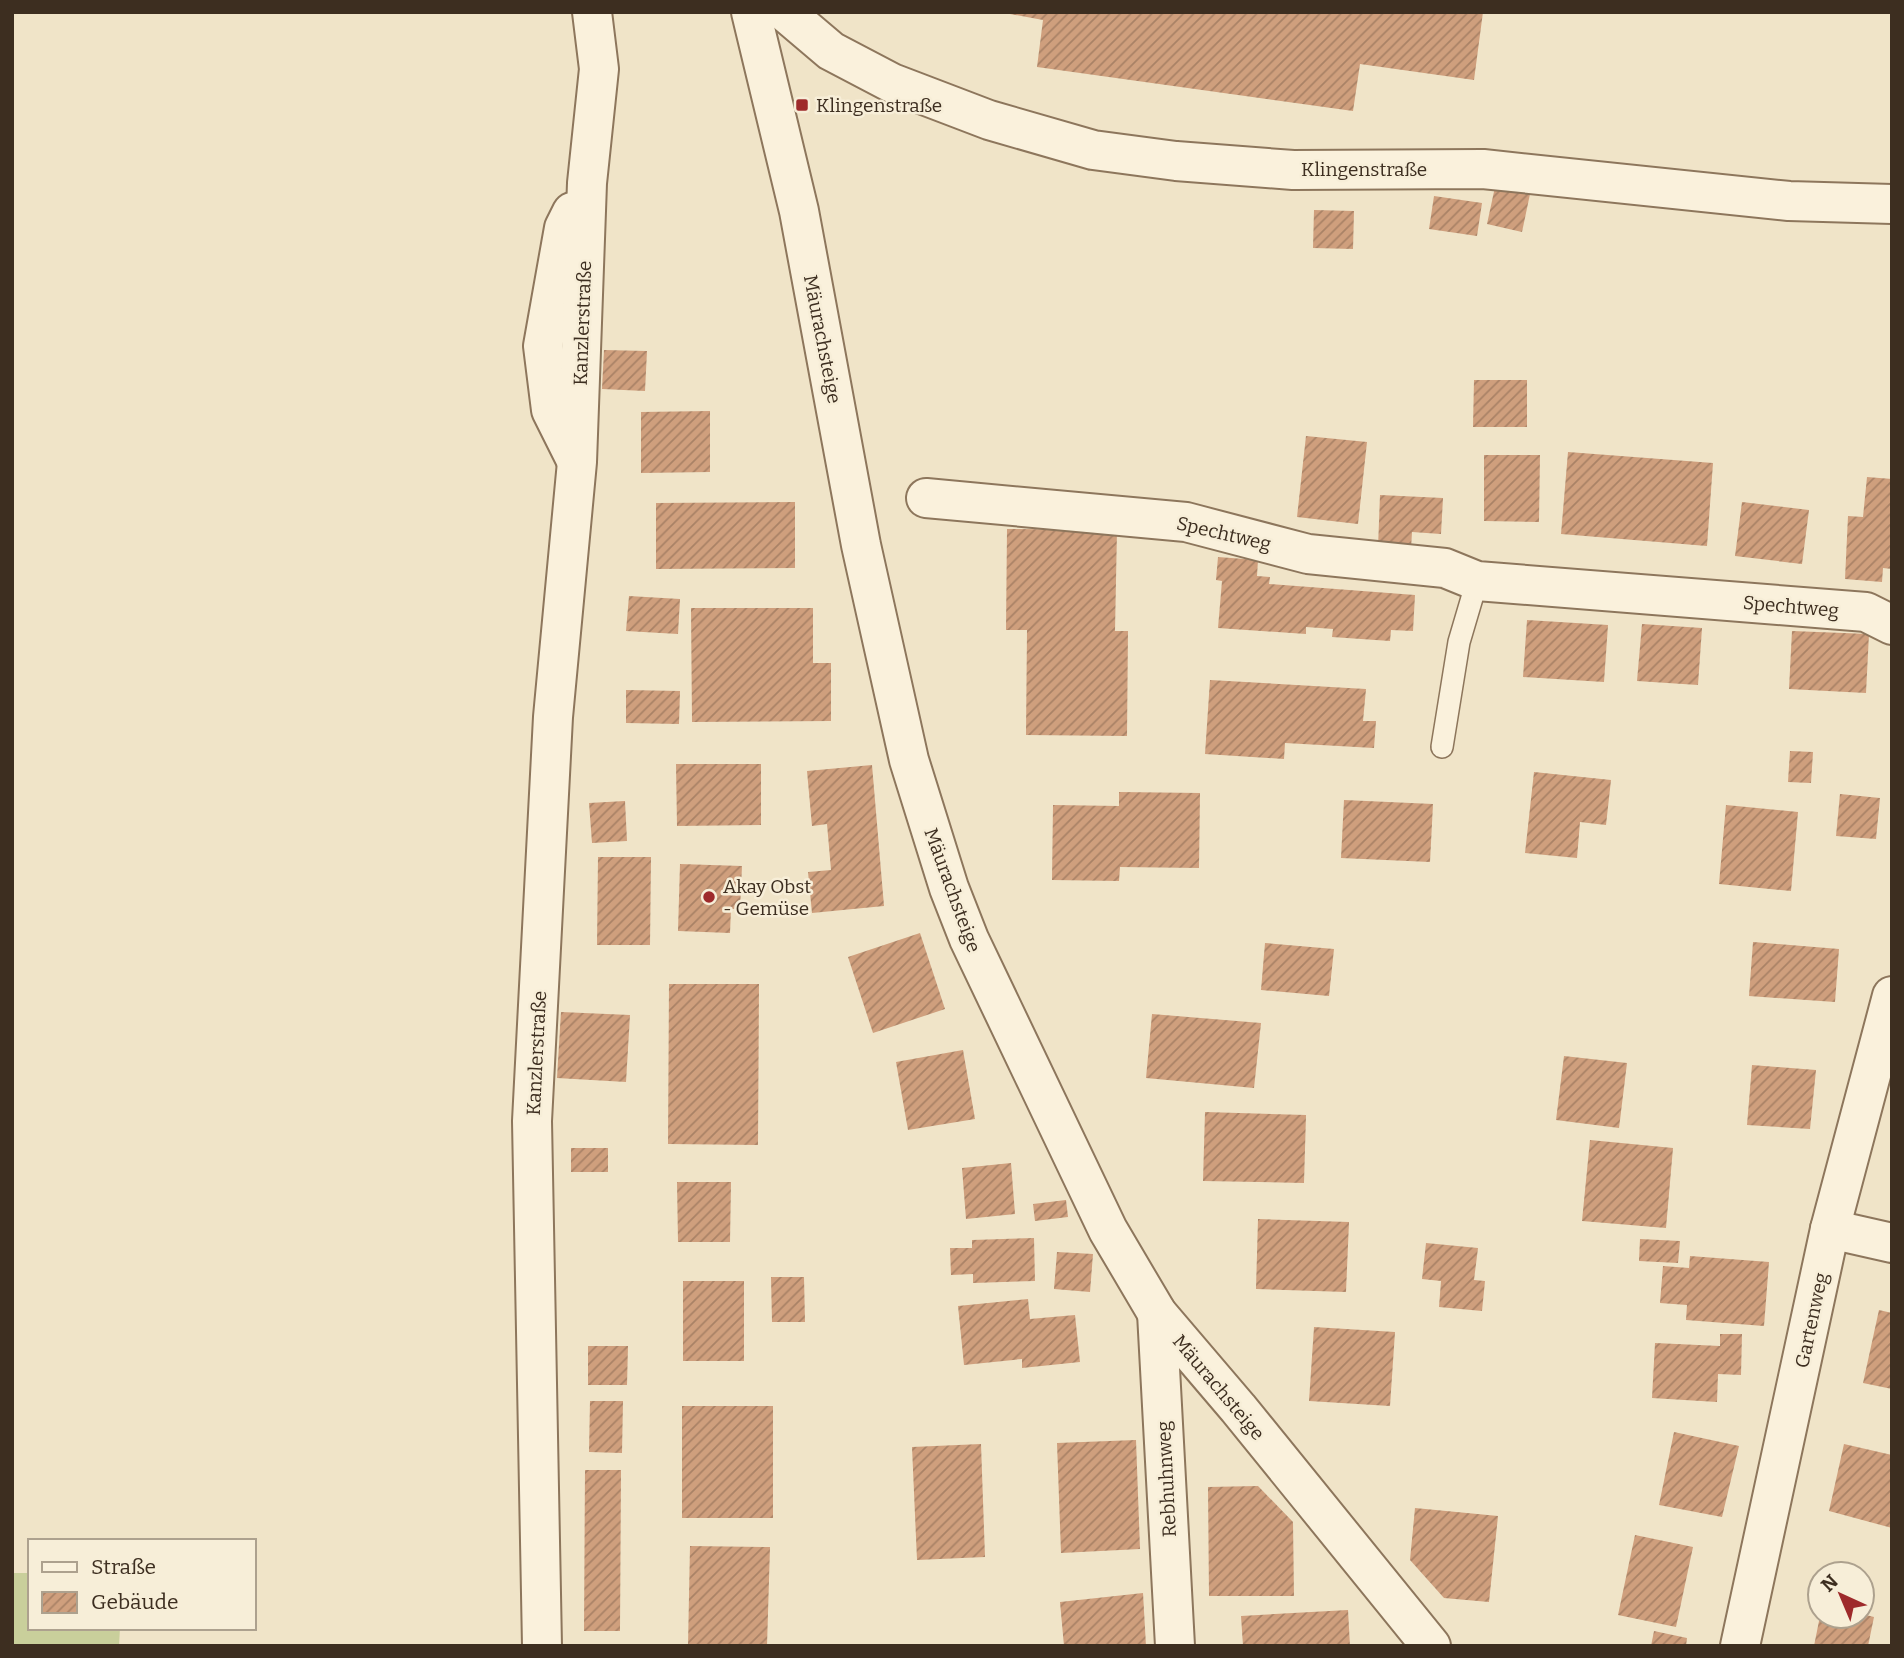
<svg xmlns="http://www.w3.org/2000/svg" width="1904" height="1658" viewBox="0 0 1904 1658" font-family="Bitter,serif">
<style>
.grass{fill:#c9cf9b}
.building{fill:url(#building-hatch)}
.lines{fill:none;stroke-linecap:round;stroke-linejoin:round}
.lane-casing{stroke:#8d765c;stroke-width:24}
.street-casing{stroke:#8d765c;stroke-width:42}
.lane{stroke:#faf1dc;stroke-width:21}
.street{stroke:#faf1dc;stroke-width:38}
.poi-dot{fill:#9e2a2b;stroke:#f7eed8;stroke-width:2.5}
.labels{text-anchor:middle;stroke-width:5;stroke-linejoin:round;paint-order:stroke}
.poi-label{font-size:19px;fill:#3d2e20;stroke:#f7eed8;text-anchor:start}
.street-label{font-size:19px;fill:#3d2e20;stroke:#f7eed8}
</style>
<defs>
<pattern id="building-hatch" width="6" height="6" patternUnits="userSpaceOnUse" patternTransform="scale(1.75)"><rect width="6" height="6" fill="#cf9f7d"/><path d="M-1 1l2-2M0 6l6-6M5 7l2-2" fill="none" stroke="#a98266"/></pattern>
</defs>
<rect width="100%" height="100%" fill="#f0e4c8"/>
<path class="grass" d="M12,1573H30V1628H120L119,1646H12Z"/>
<g class="building">
<path d="M999,12H1483L1474,80L1360,64L1353,111L1037,67L1043,20Z"/>
<path d="M1495,187L1530,194L1522,232L1487,224Z"/>
<path d="M1434,196L1482,203L1477,236L1429,229Z"/>
<path d="M1314,210L1354,211L1353,249L1313,248Z"/>
<path d="M604,350L647,351L645,391L602,389Z"/>
<path d="M1474,380H1527V427H1473Z"/>
<path d="M710,411V472L641,473V412Z"/>
<path d="M1306,436L1367,442L1358,524L1297,517Z"/>
<path d="M1568,452L1713,463L1707,546L1561,534Z"/>
<path d="M1484,455H1540L1539,522L1484,521Z"/>
<path d="M1867,477L1892,479V569L1883,568L1882,582L1845,579L1848,516L1863,517Z"/>
<path d="M1380,495L1443,498L1441,534L1412,532L1411,549L1378,548Z"/>
<path d="M795,502V568L656,569V503Z"/>
<path d="M1742,502L1809,510L1802,564L1735,556Z"/>
<path d="M1007,529L1117,530L1115,631H1128L1127,736L1026,735L1027,630H1006Z"/>
<path d="M1218,557L1258,560L1257,576L1270,577L1269,584L1415,595L1413,631L1391,630L1390,641L1332,637L1333,629L1306,627V634L1218,628L1222,581L1216,580Z"/>
<path d="M629,596L680,599L678,634L626,631Z"/>
<path d="M691,608H813V663H831V721L692,722Z"/>
<path d="M1527,620L1608,625L1604,682L1523,677Z"/>
<path d="M1642,624L1702,628L1698,685L1637,681Z"/>
<path d="M1792,631L1869,634L1866,693L1789,689Z"/>
<path d="M1210,680L1366,689L1363,721H1376L1374,748L1285,743L1284,759L1205,754Z"/>
<path d="M626,690L680,691L679,724L626,723Z"/>
<path d="M1790,751L1813,752L1811,783L1788,782Z"/>
<path d="M676,764H761V825L677,826Z"/>
<path d="M872,765L884,906L812,913L808,872L831,870L827,824L812,826L807,771Z"/>
<path d="M1534,772L1611,780L1606,825L1580,822L1577,858L1525,853Z"/>
<path d="M1119,792L1200,793L1199,868L1120,867L1119,881L1052,880L1053,805L1119,806Z"/>
<path d="M1840,794L1880,798L1876,839L1836,836Z"/>
<path d="M1344,800L1433,804L1430,862L1341,858Z"/>
<path d="M625,801L627,841L592,843L589,803Z"/>
<path d="M1726,805L1798,812L1791,891L1719,884Z"/>
<path d="M598,857H651L650,945H597Z"/>
<path d="M680,864L742,866L740,909H731L730,933L678,931Z"/>
<path d="M920,933L945,1009L873,1033L848,957Z"/>
<path d="M1753,942L1839,949L1835,1002L1749,996Z"/>
<path d="M1265,943L1334,949L1329,996L1261,990Z"/>
<path d="M669,984H759L758,1145L668,1144Z"/>
<path d="M561,1012L630,1015L626,1082L557,1078Z"/>
<path d="M1152,1014L1261,1023L1254,1088L1146,1078Z"/>
<path d="M963,1050L975,1119L908,1130L896,1062Z"/>
<path d="M1564,1056L1627,1063L1619,1128L1556,1120Z"/>
<path d="M1752,1065L1816,1070L1810,1129L1747,1125Z"/>
<path d="M1205,1112L1306,1115L1304,1183L1203,1181Z"/>
<path d="M1590,1140L1673,1148L1666,1228L1582,1221Z"/>
<rect x="571" y="1148" width="37" height="24"/>
<path d="M1011,1163L1015,1214L966,1219L962,1168Z"/>
<path d="M677,1182H731L730,1242H678Z"/>
<path d="M1066,1200L1068,1217L1035,1221L1033,1204Z"/>
<path d="M1258,1219L1349,1222L1346,1292L1256,1289Z"/>
<path d="M1034,1238L1035,1281L973,1283V1274L951,1275L950,1248H972V1240Z"/>
<path d="M1640,1239L1680,1241L1678,1263L1639,1261Z"/>
<path d="M1426,1243L1478,1248L1474,1280L1485,1281L1482,1311L1439,1307L1441,1281L1422,1279Z"/>
<path d="M1057,1252L1093,1254L1090,1292L1054,1289Z"/>
<path d="M1690,1256L1769,1262L1764,1326L1686,1320L1687,1305L1660,1303L1663,1266L1689,1268Z"/>
<path d="M771,1277H804L805,1322H772Z"/>
<rect x="683" y="1281" width="61" height="80"/>
<path d="M1028,1299L1030,1319L1075,1315L1080,1362L1022,1368V1359L964,1365L958,1306Z"/>
<path d="M1879,1310L1892,1313V1389L1863,1383Z"/>
<path d="M1314,1327L1395,1332L1390,1406L1309,1401Z"/>
<path d="M1720,1334H1742L1741,1375L1718,1374L1717,1402L1652,1398L1655,1343L1720,1346Z"/>
<path d="M588,1346H628L627,1385H588Z"/>
<path d="M590,1401H623L622,1453L589,1452Z"/>
<rect x="682" y="1406" width="91" height="112"/>
<path d="M1674,1432L1739,1446L1722,1517L1659,1505Z"/>
<path d="M1136,1440L1140,1549L1061,1553L1057,1443Z"/>
<path d="M981,1444L985,1557L917,1560L912,1447Z"/>
<path d="M1844,1444L1892,1455V1528L1829,1511Z"/>
<path d="M585,1470H621L620,1631H584Z"/>
<path d="M1258,1486L1293,1522L1294,1596H1209L1208,1487Z"/>
<path d="M1415,1508L1498,1516L1489,1602L1444,1598L1410,1560Z"/>
<path d="M1635,1535L1693,1547L1676,1627L1618,1615Z"/>
<path d="M690,1546L770,1547L767,1646H688Z"/>
<path d="M1143,1593L1146,1646H1064L1060,1602Z"/>
<path d="M1348,1610L1350,1646H1243L1241,1616Z"/>
<path d="M1862,1614L1874,1617L1868,1646H1814L1820,1616Z"/>
<path d="M1654,1631L1687,1638L1686,1646H1651Z"/>
</g>
<g class="lines">
<g class="lane-casing">
<path id="lane" d="M1442,747L1459,642L1477,581"/>
</g>
<g class="street-casing">
<g id="street">
<path d="M751,12L799,211L861,545L909,760L949,888L969,939L1108,1230L1157,1313L1238,1408L1431,1646"/>
<path d="M785,12L831,51L892,83L989,120L1093,150L1176,161L1293,170L1483,169L1789,201L1892,204"/>
<path d="M572,212L564,228L543,346L551,410L576,460"/>
<path d="M926,498L1186,522L1308,554L1445,568L1477,581L1866,612L1892,625"/>
<path d="M1830,1229L1892,1243"/>
<path d="M1157,1313L1175,1646"/>
<path d="M542,1646L532,1121L553,717L577,462L587,183L599,69L592,12"/>
<path d="M1740,1646L1830,1229L1892,996"/>
</g>
</g>
<use href="#lane" class="lane"/>
<use href="#street" class="street"/>
</g>
<g class="poi-dot">
<rect x="795" y="98" width="14" height="14" rx="3.5"/>
<circle cx="709" cy="897" r="7"/>
</g>
<g class="labels">
<g class="poi-label">
<text x="816" y="112">Klingenstraße</text>
<text x="723" y="893">Akay Obst<tspan x="723" dy="22">- Gemüse</tspan></text>
</g>
<g class="street-label">
<text x="1364" y="176">Klingenstraße</text>
<text transform="translate(582 323) rotate(-88)" y="7">Kanzlerstraße</text>
<text transform="translate(823 339) rotate(79)" y="7">Mäurachsteige</text>
<text transform="translate(1224 533) rotate(13)" y="7">Spechtweg</text>
<text transform="translate(1791 606) rotate(5)" y="7">Spechtweg</text>
<text transform="translate(953 890) rotate(70)" y="7">Mäurachsteige</text>
<text transform="translate(536 1053) rotate(-87)" y="7">Kanzlerstraße</text>
<text transform="translate(1811 1320) rotate(-78)" y="7">Gartenweg</text>
<text transform="translate(1219 1387) rotate(50)" y="7">Mäurachsteige</text>
<text transform="translate(1166 1479) rotate(-93)" y="7">Rebhuhnweg</text>
</g>
</g>
<rect width="1904" height="1658" fill="none" stroke="#3d2e20" stroke-width="28"/>
<rect x="28" y="1539" width="228" height="91" fill="#f7eed8" stroke="#ada18e" stroke-width="2"/>
<rect x="42" y="1562" width="35" height="10" fill="#faf1dc" stroke="#ada18e" stroke-width="2"/>
<text x="91" y="1574" font-size="21" fill="#3d2e20">Straße</text>
<rect x="42" y="1592" width="35" height="21" fill="url(#building-hatch)" stroke="#ada18e" stroke-width="2"/>
<text x="91" y="1609" font-size="21" fill="#3d2e20">Gebäude</text>
<g transform="translate(1841 1595) rotate(316)"><circle r="33" fill="#f7eed8" stroke="#ada18e" stroke-width="2"/>
<path d="M0-5L12 26L0 18L-12 26Z" fill="#9e2a2b"/>
<text y="-10" font-size="19" font-weight="bold" text-anchor="middle" fill="#3d2e20">N</text>
</g>
</svg>
